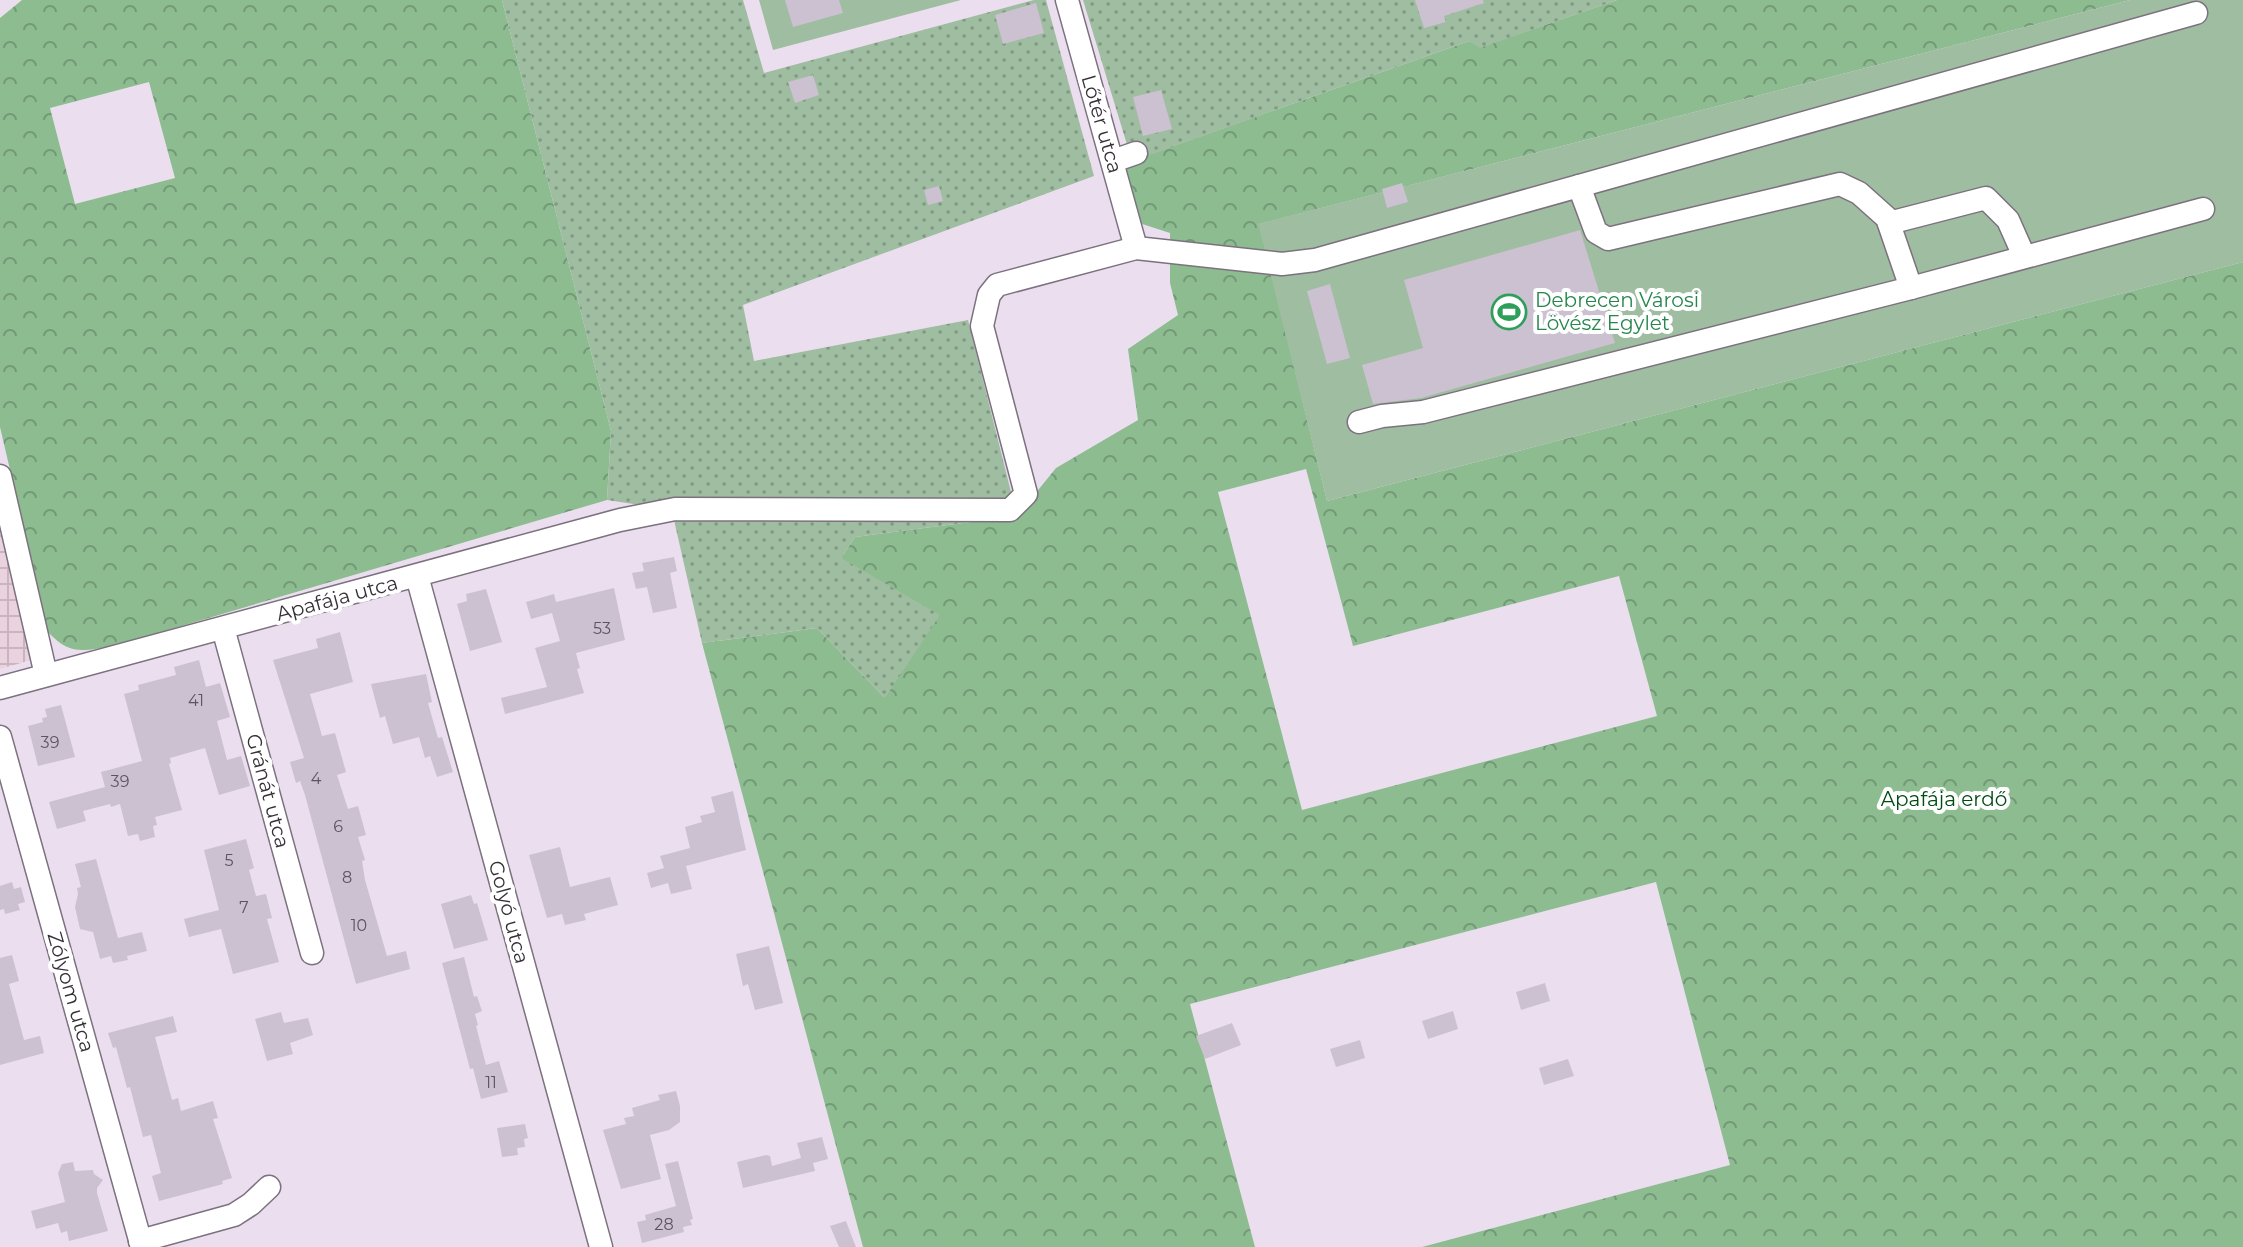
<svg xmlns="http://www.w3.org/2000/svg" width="2243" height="1247" viewBox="0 0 2243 1247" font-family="Montserrat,sans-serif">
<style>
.industrial{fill:url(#industrial-grid)}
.forest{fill:url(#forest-crowns);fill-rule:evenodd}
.park{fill:#9fbda0}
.garden{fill:url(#garden-dots)}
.building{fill:#ccc1d1}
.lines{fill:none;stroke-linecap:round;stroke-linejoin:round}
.minor-casing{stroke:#7c717f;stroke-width:25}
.minor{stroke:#fff;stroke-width:22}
.labels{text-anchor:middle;stroke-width:8;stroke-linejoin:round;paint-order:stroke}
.number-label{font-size:16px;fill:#5b555e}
.street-label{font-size:20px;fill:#353137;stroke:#fff}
.leisure-label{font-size:20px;fill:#27864d;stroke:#fff;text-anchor:start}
.park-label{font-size:20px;fill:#004c13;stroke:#fff}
</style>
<defs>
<pattern id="industrial-grid" width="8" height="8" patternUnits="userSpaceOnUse" patternTransform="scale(2)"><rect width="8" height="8" fill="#ead2de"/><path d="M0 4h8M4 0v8" fill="none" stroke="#c9b5bf"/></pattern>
<pattern id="forest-crowns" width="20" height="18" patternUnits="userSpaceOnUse" patternTransform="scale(2)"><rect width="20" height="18" fill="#8cbc8f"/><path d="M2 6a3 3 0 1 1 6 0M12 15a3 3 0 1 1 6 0" fill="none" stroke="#739976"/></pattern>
<pattern id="garden-dots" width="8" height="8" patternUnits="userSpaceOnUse" patternTransform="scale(2)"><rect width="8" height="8" fill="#9fbda0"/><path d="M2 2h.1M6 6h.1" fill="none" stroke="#829a83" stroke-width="1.8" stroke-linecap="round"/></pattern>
</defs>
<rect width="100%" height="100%" fill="#ebdfef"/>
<path class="industrial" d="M0,527L31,660L0,669Z"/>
<g class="forest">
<path d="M22,0H502L611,431L607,500L114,646C84,650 71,657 48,632L0,427V18ZM149,82L175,178L75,204L50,108Z"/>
<path d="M1617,0H2130L1259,224L1327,501L2243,262V1247H1422L1730,1165L1656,882L1190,1004L1255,1247H863L702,643L817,628L884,697L841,558L855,537L1017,516L1056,468L1138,420L1128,349L1178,315L1170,283V233L1136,222L1120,165L1469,41L1481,47ZM1306,469L1353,646L1619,576L1657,716L1302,810L1218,492Z"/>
</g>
<g class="park">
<path d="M759,0H961L773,50Z"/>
<path d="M2130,0H2243V262L1327,501L1258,224Z"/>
</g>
<g class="garden">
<path d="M502,0H743L764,73L1034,0H1046L1094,176L743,305L754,361L968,320L1017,516L855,537L841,558L940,615L885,698L817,628L702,643L669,498L640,505L607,500L611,431Z"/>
<path d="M1083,0H1617L1480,48L1469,41L1132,161Z"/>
</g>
<g class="building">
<path d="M785,0H839L843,13L793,27Z"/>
<path d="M1415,0H1483L1484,3L1444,16L1446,22L1424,28Z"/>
<path d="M1036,3L1044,33L1003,44L995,15Z"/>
<path d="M813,75L819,95L795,103L788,82Z"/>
<path d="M1161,90L1172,129L1143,136L1133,97Z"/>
<path d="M1402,183L1408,202L1387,208L1382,189Z"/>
<path d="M939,186L943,201L928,205L924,190Z"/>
<path d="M1580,230L1615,343L1421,398L1373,404L1362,365L1423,348L1404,280Z"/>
<path d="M1330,284L1350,358L1327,364L1307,291Z"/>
<path d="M674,557L677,571L670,573L677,608L653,613L647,587L636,589L632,573L644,571L642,563Z"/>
<path d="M614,588L625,640L576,653L580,668L577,669L584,693L505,714L501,698L547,687L535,648L560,641L552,613L531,619L526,602L554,594L556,602Z"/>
<path d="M486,589L502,642L470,651L457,604L467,601L466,594Z"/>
<path d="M340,632L353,682L310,694L322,736L335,733L346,772L337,775L348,809L358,806L366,835L358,837L365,860L362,861L365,880L387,956L406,951L410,969L356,984L305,795L300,781L296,783L290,762L304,758L273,660L318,648L316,639Z"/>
<path d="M199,660L206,687L220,683L230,717L217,721L227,760L241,756L250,786L219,795L205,748L170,758L171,763L169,764L182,810L155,817L157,825L153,826L155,837L140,841L138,834L128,836L120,804L111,807L110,804L83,811L86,821L57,829L49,802L105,787L101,772L142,761L124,694L139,690L138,685L176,675L174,667Z"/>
<path d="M426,674L432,702L428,703L438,738L442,737L453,772L437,777L430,756L425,758L419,737L393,744L385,716L380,718L371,684Z"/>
<path d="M61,705L75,757L38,766L28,726L43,722L42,718L47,717L45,709Z"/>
<path d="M733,791L746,850L686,866L692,889L671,894L668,883L651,888L647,873L664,868L660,856L690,848L685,827L702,822L700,816L715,812L711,797Z"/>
<path d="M246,839L254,868L249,870L256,896L266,894L272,918L267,919L279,962L233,974L221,929L189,937L184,919L219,910L204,850Z"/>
<path d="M560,847L570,887L610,877L618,905L584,914L586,920L565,925L562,914L547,918L529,855Z"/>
<path d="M96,859L118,938L142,932L147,951L127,956L128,960L113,963L111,956L100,959L93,932L80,929L75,907L78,894L77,888L81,887L75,864Z"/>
<path d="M12,882L14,889L21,887L25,902L18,904L20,910L5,914L4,909L0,910V886Z"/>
<path d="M471,895L474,904L477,903L488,940L454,949L441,904Z"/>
<path d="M769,946L783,1003L755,1010L748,984L743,986L736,954Z"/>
<path d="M12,955L19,981L9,984L24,1040L40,1036L44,1053L0,1065V958Z"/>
<path d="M464,957L474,997L477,996L482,1011L475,1014L478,1025L476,1026L486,1065L499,1061L508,1092L481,1099L473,1068L478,1067L470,1069L442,963Z"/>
<path d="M1545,983L1550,1001L1521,1010L1516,992Z"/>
<path d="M1453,1011L1458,1029L1428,1039L1422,1021Z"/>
<path d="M281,1012L284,1023L308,1018L313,1035L290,1043L293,1054L267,1061L255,1019Z"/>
<path d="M173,1016L177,1032L155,1037L172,1100L178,1098L181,1111L213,1101L218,1118L213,1119L232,1178L222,1181L223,1184L159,1201L152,1176L161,1173L151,1135L143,1137L130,1087L127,1088L116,1047L113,1048L108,1033Z"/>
<path d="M1232,1023L1241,1045L1205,1059L1196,1036Z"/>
<path d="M1360,1040L1365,1058L1336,1067L1330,1049Z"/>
<path d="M1568,1059L1574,1076L1544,1085L1539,1068Z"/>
<path d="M676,1091L680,1106V1122L669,1130L650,1135L661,1179L621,1189L603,1130L626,1124L624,1118L634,1116L632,1108L660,1100L658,1095Z"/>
<path d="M525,1124L528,1138L524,1139L525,1147L517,1148L518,1155L502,1157L497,1128Z"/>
<path d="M822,1137L828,1159L813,1163L815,1171L743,1188L737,1162L766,1155L770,1156L772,1166L801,1158L797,1143Z"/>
<path d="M678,1161L693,1219L690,1220L692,1225L683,1227L684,1232L642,1243L637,1222L646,1220L645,1215L676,1206L665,1164Z"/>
<path d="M73,1162L75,1171L93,1170L94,1174L103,1180L97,1188V1193L108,1231L69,1241L67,1231L61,1233L58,1223L36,1229L31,1211L65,1202L58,1173L62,1164Z"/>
<path d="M846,1221L852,1237L856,1247H839L830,1226Z"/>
</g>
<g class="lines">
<g class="minor-casing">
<g id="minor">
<path d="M1067,0L1136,248"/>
<path d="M1113,161L1136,153"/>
<path d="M1579,186L1596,232L1608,239L1840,184L1859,193L1887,218L1911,288"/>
<path d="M1889,223L1986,198L2008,220L2024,256"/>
<path d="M1359,422L1382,416L1423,412L1911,288L2203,209"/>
<path d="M0,476L46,675"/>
<path d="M417,576L601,1247"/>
<path d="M223,628L312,953"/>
<path d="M0,688L620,520L675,509L1010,510L1026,494L982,326L989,295L997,285L1136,248L1282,264L1315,260L2196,13"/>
<path d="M0,737L142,1247"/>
<path d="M140,1241L234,1215L251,1204L269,1187"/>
</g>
</g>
<use href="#minor" class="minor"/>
</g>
<defs>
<g id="stadium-ring" transform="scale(1.8)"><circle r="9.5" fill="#fff" stroke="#2e9e5b" stroke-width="1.5"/><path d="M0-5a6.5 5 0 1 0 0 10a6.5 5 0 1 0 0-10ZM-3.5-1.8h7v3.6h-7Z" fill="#2e9e5b"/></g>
</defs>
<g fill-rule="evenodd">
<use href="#stadium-ring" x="1509" y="312"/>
</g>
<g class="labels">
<g class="number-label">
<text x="602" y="634">53</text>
<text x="196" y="706">41</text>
<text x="50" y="748">39</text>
<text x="316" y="784">4</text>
<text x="120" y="787">39</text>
<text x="338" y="832">6</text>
<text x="229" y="866">5</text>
<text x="347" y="883">8</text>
<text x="244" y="913">7</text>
<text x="359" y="931">10</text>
<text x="491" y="1088">11</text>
<text x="664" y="1230">28</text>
</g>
<g class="street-label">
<text transform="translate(1102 124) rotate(74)" y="7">Lőtér utca</text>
<text transform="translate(337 598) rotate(-15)" y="7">Apafája utca</text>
<text transform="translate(268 791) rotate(75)" y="7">Gránát utca</text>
<text transform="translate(509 912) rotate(75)" y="7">Golyó utca</text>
<text transform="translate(71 992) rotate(74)" y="7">Zólyom utca</text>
</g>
<g class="leisure-label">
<text x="1535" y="307">Debrecen Városi<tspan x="1535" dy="23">Lövész Egylet</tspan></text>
</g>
<g class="park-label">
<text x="1944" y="806">Apafája erdő</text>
</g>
</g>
</svg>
